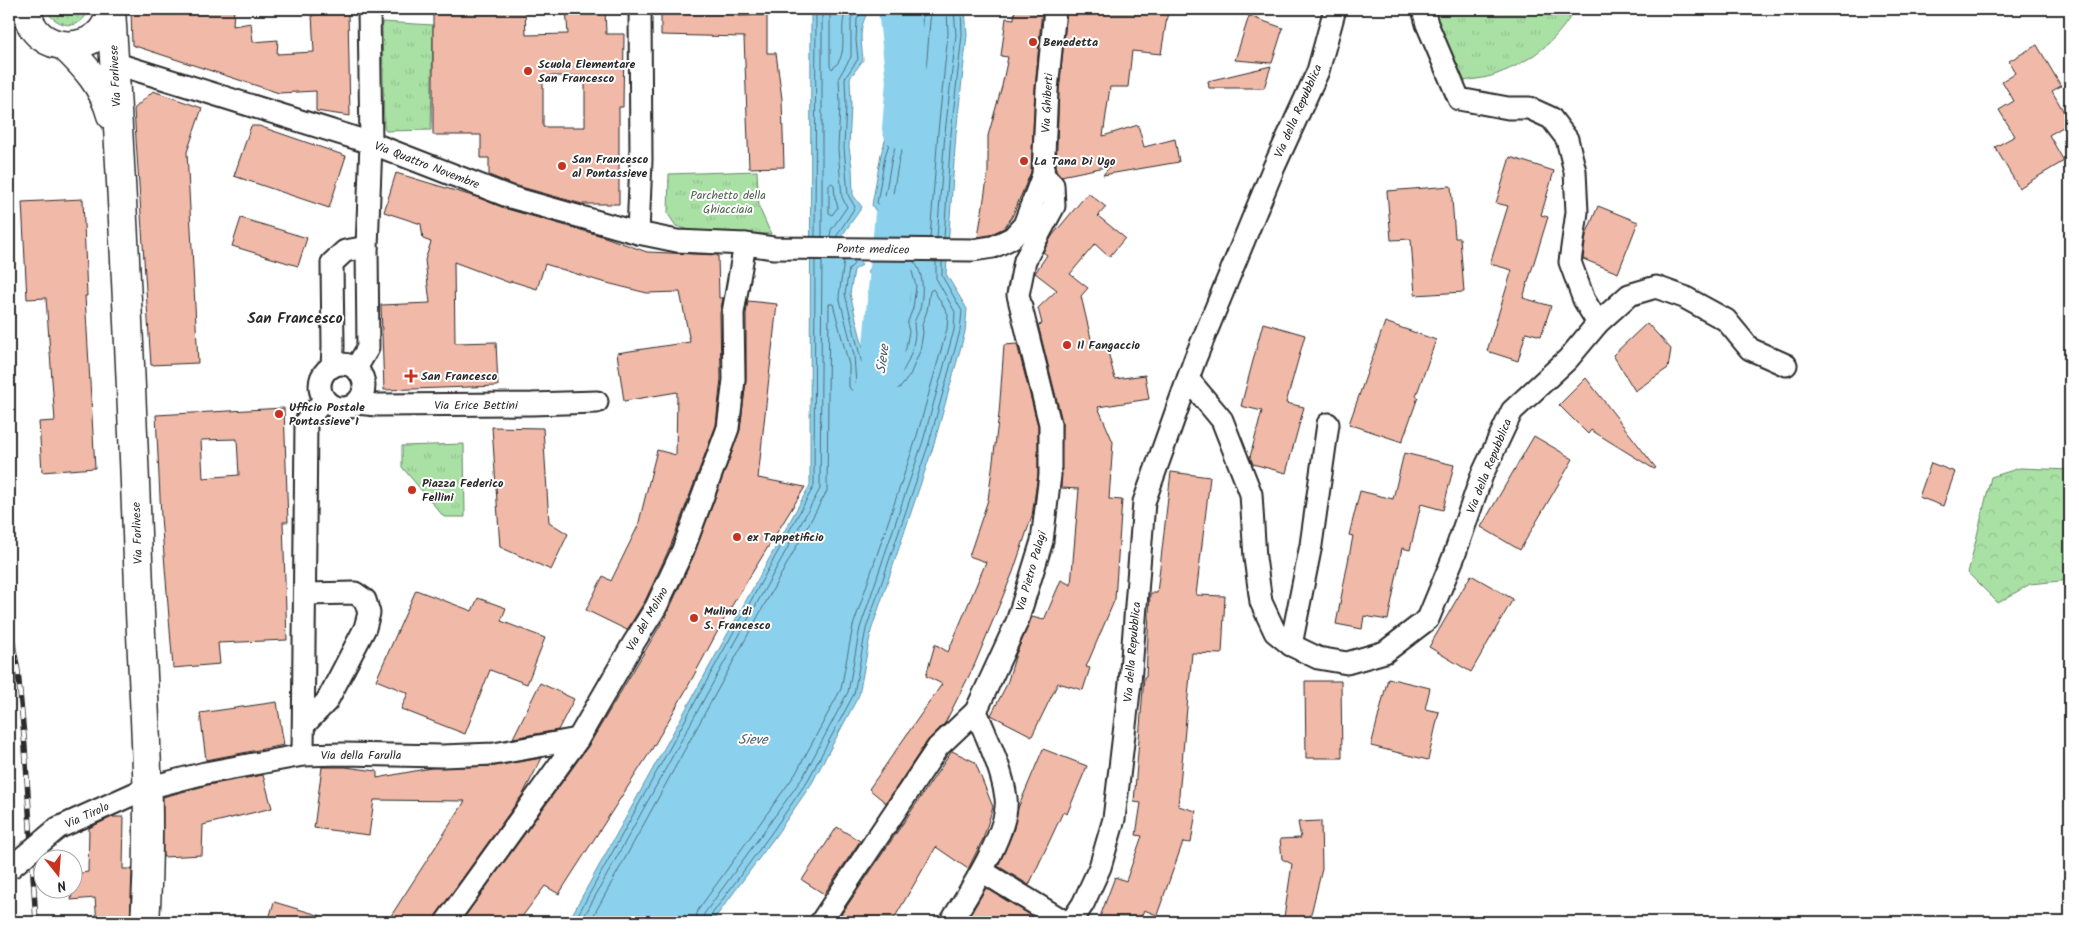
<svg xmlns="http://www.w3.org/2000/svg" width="2079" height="931" viewBox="0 0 2079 931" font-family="Kalam,sans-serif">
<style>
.grass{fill:url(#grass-dots);stroke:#6a8668}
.forest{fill:url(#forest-crowns);stroke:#6a8668}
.park{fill:url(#park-tufts);stroke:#6a8668}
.water{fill:#8bd1ed;stroke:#658f9f}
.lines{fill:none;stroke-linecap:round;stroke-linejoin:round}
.shore{stroke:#516d79;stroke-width:1}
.river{stroke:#8bd1ed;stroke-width:42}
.building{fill:#f1b9a7;stroke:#2b2b2b;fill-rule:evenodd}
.street-casing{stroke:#2b2b2b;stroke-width:25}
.secondary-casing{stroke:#2b2b2b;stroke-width:31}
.street{stroke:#fff;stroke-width:21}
.secondary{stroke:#fff;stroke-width:28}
.rail-casing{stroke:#2b2b2b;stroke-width:5.5}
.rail{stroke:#fff;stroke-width:4;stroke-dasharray:11;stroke-linecap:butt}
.street-bridge-casing{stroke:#2b2b2b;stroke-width:25;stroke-linecap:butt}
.street-bridge{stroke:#fff;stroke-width:21}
.poi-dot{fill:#c8321e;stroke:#fff;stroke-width:2}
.labels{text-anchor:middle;stroke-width:4;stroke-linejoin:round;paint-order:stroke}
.poi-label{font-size:12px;font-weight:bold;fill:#2b2b2b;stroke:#fff;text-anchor:start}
.street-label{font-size:12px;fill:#2b2b2b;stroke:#fff}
.park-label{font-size:12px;fill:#516250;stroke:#fff}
.water-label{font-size:14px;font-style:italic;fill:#485d65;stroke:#fff}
.quarter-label{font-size:15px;font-weight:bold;fill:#2b2b2b;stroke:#fff}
</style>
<defs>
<pattern id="grass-dots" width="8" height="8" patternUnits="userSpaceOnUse" patternTransform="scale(1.25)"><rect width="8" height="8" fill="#a9e1a5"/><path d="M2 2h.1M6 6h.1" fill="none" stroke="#92c18e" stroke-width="1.8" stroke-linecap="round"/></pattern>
<pattern id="forest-crowns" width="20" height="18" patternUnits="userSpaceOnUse" patternTransform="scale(1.25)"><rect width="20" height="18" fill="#a9e1a5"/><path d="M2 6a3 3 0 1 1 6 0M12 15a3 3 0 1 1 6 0" fill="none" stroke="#92c18e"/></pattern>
<pattern id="park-tufts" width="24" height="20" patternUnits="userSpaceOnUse" patternTransform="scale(1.25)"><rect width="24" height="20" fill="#a9e1a5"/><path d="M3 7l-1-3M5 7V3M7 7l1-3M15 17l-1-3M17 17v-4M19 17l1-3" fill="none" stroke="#92c18e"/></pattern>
</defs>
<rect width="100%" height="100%" fill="#fff"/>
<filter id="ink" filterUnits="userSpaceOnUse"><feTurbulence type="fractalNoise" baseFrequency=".02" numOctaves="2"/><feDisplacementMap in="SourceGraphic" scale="10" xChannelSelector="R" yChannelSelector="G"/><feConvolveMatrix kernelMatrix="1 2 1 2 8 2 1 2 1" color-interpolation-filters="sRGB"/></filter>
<g filter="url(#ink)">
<path class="grass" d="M45,9H89C80,33 56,27 45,9Z"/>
<path class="forest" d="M2020,468L2070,470V580L2030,584L1998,603L1968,573L1991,477Z"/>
<g class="park">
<path d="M1430,9H1575C1557,41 1532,61 1497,74C1485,79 1471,79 1459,82Z"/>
<path d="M382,22L433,25L431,130L386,131L384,128Z"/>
<path d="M757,171L759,207L771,234L693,231L676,226L668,214L669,174Z"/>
<path d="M464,444L465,517H444L402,467V446Z"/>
</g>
<path class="water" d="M811,9H870C858,26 861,40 863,60L850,78L851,105L849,147L852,167L853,195L862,207L841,237L862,265L854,270L850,294L867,364V383C874,379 883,376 889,372C899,364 906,336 902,324C910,304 912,292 907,271L897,268L878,281L867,272L894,241L872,205L881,154L888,131L898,82L908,67L912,9H965L967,35L956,134L946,274L967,309L965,332L934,444L871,631L859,695L812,783L774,838L712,922H568L810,485Z"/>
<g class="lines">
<g class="shore">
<path d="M830,9V66L832,69C852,53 836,29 847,9"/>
<path d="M832,183L834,185L835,198L838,207L832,215L829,213V186Z"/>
<path d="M815,237L816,9"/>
<path d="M822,237V9"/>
<path d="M830,237L831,230L847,207L842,197L838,149L840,105L839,77L851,57V19L856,9"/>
<path d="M836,237L855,207L848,195L844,147L846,105L845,78L858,59L856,40L857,19L864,9"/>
<path d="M897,237L877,203L885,156L893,132L903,85L913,68L917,9"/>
<path d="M904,237L884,202L892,157L899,134L909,87L919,69L923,9"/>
<path d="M912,238L892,200L899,159L906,136L916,90L926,71L931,9"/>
<path d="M930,238L938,132L948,34L947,9"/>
<path d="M937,238L945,133L956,35L954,9"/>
<path d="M944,238L951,133L962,35L961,9"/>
<path d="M844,261L839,296L854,355L856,385L862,391L869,393C899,388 911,363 915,335C915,331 914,327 914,323C915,319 918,314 920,309C923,295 925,272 913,261"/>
<path d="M852,261L854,264L849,269L845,294L862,364V382L869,387L894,375L906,348L909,331L907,324L913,308L916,286L911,268L896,263L880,274L876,273L875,269L883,261"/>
<path d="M574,922L814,486L815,260"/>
<path d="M581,922L820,489L822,260"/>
<path d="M590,922L827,491L829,304H833L849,365V387L858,398L871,401L901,387L910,375L920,351L923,333L922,324L927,311L930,291L933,289L948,314L947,329L916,439L853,626L841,689L796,773L698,910L695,922"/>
<path d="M702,922L704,914L803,777L848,692L860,628L923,441L954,330L955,312L936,278V262"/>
<path d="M709,922V918L770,835L808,780L854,694L866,629L929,443L960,331L962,311L942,276V262"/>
</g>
<g class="river">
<path d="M899,9L907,81L903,128"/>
<path d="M863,432L882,367L896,214"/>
</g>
</g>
<g class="building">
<path d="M131,9H234L233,26L251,23L253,42L278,40L277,54L314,52L312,15L348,13L350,116L316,111V91L279,93L132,45Z"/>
<path d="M433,9H525L526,35L568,34L566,9H605L606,34H624L623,107H619V204H582L514,185L489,175V158H481V135H433ZM543,76H585V127H543Z"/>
<path d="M661,9H738L739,16L767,15V53H776L782,99L784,167L749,168L744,37L661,35Z"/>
<path d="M1015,9H1042L1035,89L1031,172L1012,217L1004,228L989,235L978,237L988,173V136L1002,86L1008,57L1001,56L1006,18L1014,19Z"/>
<path d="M1067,9H1158L1168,11L1161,54L1132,51L1128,87H1110L1103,136L1138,125L1144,147L1175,139L1179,162L1103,175L1110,166L1061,176L1056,170L1059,91Z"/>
<path d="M1249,16L1283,28L1272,63L1235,60Z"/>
<path d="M2037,45L2061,86L2052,91L2070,123L2049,135L2064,161L2019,188L1995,147L2015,136L1999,110L2014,101L2002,81L2015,73L2009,61Z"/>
<path d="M1271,66L1264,88H1209L1208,81Z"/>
<path d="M153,91L202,108L187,152L198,363L151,365L134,109Z"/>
<path d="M251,126H259L346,156L329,208L234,176Z"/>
<path d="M1510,157L1554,171L1541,215L1548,217L1523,298L1551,306L1541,336L1526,332L1518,361L1487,351L1512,270L1490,264L1508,206L1496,203Z"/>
<path d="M396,173L479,198L507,209L602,236L647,252L718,255L719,298H723L720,313L721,379L716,425L671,545L645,601L627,630L586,610L603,576L611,581L638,526L657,450L676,455L677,392L624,401L617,353L690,342L680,292L647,293L599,281L545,264L537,289L511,281L510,283L454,262L455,343L496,342L498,386L384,390L381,305L430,303L425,260L431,242L423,239L421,224L384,212Z"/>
<path d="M1451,186L1455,238H1460L1464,292L1415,295L1411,239L1391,240L1387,191Z"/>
<path d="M1088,193L1106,207L1098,216L1125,238L1109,257L1095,244L1070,274L1088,288L1081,296L1093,347L1106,344L1115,379L1145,375L1149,399L1098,407L1113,442L1109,499L1122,500L1115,599L1086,667L1090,668L1083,690L1058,683L1032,736L991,715L1007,684L1016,654L1032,617L1044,620L1061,580L1071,585L1079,489L1061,488L1062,421L1038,325L1042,324L1038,308L1057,290L1035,273L1047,255L1043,252L1052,236Z"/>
<path d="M83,199L87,296H85L95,468L42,472L39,422L55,421L46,298L27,299L22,202Z"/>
<path d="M1598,206L1638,222L1618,273L1583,259L1586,235Z"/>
<path d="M241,218L307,238L298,266L232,246Z"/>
<path d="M748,301L777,304L758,478L805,487L728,612L686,690L652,749L559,894L545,886L518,922H461L589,745L667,614L694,555L740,430L746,380V314Z"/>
<path d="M1385,322L1436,340L1416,396L1418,397L1402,442L1349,424Z"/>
<path d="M1263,323L1305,335L1286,403L1304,407L1286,473L1253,464L1250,457L1262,411L1241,406Z"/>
<path d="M1647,323L1671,349L1668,368L1635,391L1613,355Z"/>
<path d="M1017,344L1038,426V474L1032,516L1013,572L974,666L945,723L928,740L886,803L869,789L942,684L926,676L935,644L948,652L986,562L969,556L988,500L999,414L1004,345Z"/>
<path d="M1586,378L1656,468L1654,469L1591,430L1588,434L1559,405Z"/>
<path d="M284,408L288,522H283L287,640L218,643L220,664L173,668L161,517L156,415ZM237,439L239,475L203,478L201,440Z"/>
<path d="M492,427L543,428L549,522L568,534L551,570L500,547Z"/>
<path d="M1534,436L1573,459L1520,550L1481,527Z"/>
<path d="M1404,453L1454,465L1443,510L1421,504L1410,550L1402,548L1388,620L1364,616L1362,629L1336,624L1353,536L1349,535L1360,491L1393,499Z"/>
<path d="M1931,463L1955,472L1943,506L1919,497Z"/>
<path d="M1171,472L1210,477L1196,595L1225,596L1222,654L1192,653L1178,806L1196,811L1191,843L1183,842L1157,915L1144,910L1139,922H1098L1115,877L1126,881L1142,836L1136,835L1141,803L1134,802L1144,677H1146L1150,593H1157Z"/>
<path d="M1471,575L1513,599L1471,672L1429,647Z"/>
<path d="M416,590L472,611L478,598L506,608L501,621L545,638L527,684L490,670L465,734L401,709L408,693L376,680Z"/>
<path d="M1388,678L1430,688L1425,709L1439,712L1428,760L1371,746Z"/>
<path d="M1305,681H1341L1342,758H1306Z"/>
<path d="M540,683L574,699L558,730L513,738Z"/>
<path d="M277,702L284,745L206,760L200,713Z"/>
<path d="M1043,749L1087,766L1067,814L1063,812L1029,885L998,866L1013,832L1018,808Z"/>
<path d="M952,751L975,762L993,807L983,839L968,869L936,847L892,922H836Z"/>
<path d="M542,758L523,794L436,915L434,922H387L465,801L374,800L369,835L314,828L322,767H345L377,771V778L431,768L495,766Z"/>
<path d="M263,775L272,808L203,825L202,855L163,857V797L208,785Z"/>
<path d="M112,817H124L123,869H132L130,922H97L95,898L71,900L75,874L88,872L89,828Z"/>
<path d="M1321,821L1322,869L1309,922L1284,917L1292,864L1282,859L1280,839L1301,838L1298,822Z"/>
<path d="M837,827L860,841L824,894L802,880Z"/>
<path d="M986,888L1019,908L1042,922H966Z"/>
<path d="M274,902L325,917V922H268Z"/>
</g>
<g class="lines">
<g class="street-casing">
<g id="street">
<path d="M1423,9L1427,24L1459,99L1508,108H1529L1551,118L1567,139L1575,171L1577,212L1570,262L1584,300L1598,323"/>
<path d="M114,63L371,143L510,197L638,233L677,241L745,244L774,248L973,250L993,247L1012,238L1024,225L1043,175L1047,90L1055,9"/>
<path d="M638,233L641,160L640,9"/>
<circle cx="342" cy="386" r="22"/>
<path d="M332,367L333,347L332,263L345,251L367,247"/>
<path d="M356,368L368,348L367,247L371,143L369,9"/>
<path d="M1188,379L1222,420L1251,494L1255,558L1261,602L1275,632L1291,645L1318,658L1347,663L1385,652L1428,619L1454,556L1482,475L1512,411L1568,359L1598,323L1629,295L1656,287L1684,297L1726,320L1750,349L1786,365"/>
<path d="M356,403L377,405L532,404L597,402"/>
<path d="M1291,645L1311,545L1328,424"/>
<path d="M304,725L327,701L365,628L369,613L365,600L355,593L305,594"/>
<path d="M303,755L306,421L324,400"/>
<path d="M58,828L147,788L205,773L303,755L343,754L442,756L494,754L578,739"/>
<path d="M982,871L1065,922"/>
<path d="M446,922L578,739L633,644L656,607L683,550L728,428L734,380L733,313L745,244"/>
<path d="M821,922L938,747L976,711L1017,622L1042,541L1050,475V424L1018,295L1025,260L1054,206L1053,185L1043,175"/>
<path d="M951,922C968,894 1010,831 1006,798C1002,768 987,739 976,711"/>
<path d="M1071,922L1083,904L1100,867L1114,819L1130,683L1144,502L1195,359L1274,167L1318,71L1335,9"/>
</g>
</g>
<g class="secondary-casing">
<g id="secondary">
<path d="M27,9C31,58 107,57 110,9"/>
<path d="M111,9C123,201 132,394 139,587C143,698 153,811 145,922"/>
<path d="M65,47C86,67 103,86 111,115"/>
</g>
</g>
<use href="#street" class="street"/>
<use href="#secondary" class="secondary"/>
<g class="rail-casing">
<path id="rail" d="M9,622L18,671L25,747L36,922"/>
</g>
<use href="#rail" class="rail"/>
<g class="street-bridge-casing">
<path id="street-bridge" d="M9,869L58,828"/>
</g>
<use href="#street-bridge" class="street-bridge"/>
</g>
</g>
<g class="poi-dot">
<circle cx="1033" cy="42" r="5"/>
<circle cx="528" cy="71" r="5"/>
<circle cx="1024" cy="161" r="5"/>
<circle cx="562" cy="166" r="5"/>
<circle cx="1067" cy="345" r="5"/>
<path d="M408.5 368.5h5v5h5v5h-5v5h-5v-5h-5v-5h5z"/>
<circle cx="279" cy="414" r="5"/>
<circle cx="412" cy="490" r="5"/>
<circle cx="737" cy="537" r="5"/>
<circle cx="694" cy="618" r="5"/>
</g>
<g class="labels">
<g class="poi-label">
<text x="1043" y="46">Benedetta</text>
<text x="538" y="68">Scuola Elementare<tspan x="538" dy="14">San Francesco</tspan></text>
<text x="572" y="163">San Francesco<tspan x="572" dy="14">al Pontassieve</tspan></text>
<text x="1034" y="165">La Tana Di Ugo</text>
<text x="1077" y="349">Il Fangaccio</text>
<text x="421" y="380">San Francesco</text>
<text x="289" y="411">Ufficio Postale<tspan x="289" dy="14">Pontassieve 1</tspan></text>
<text x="422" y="487">Piazza Federico<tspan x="422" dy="14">Fellini</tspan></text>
<text x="747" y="541">ex Tappetificio</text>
<text x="704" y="615">Mulino di<tspan x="704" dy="14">S. Francesco</tspan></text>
</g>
<g class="street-label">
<text transform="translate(115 76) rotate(-93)" y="4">Via Forlivese</text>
<text transform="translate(1047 103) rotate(-87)" y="4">Via Ghiberti</text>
<text transform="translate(1298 111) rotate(-66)" y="4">Via della Repubblica</text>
<text transform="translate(427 165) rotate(21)" y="4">Via Quattro Novembre</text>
<text transform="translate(873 249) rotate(1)" y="4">Ponte mediceo</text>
<text x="476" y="409">Via Erice Bettini</text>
<text transform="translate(1489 466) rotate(-68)" y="4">Via della Repubblica</text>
<text transform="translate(137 533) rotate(-92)" y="4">Via Forlivese</text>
<text transform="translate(1031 571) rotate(-74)" y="4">Via Pietro Palagi</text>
<text transform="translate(647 619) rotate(-60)" y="4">Via del Molino</text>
<text transform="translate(1132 652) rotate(-85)" y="4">Via della Repubblica</text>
<text x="361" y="759">Via della Farulla</text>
<text transform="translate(87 815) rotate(-24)" y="4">Via Tirolo</text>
</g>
<g class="park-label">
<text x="728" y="199">Parchetto della<tspan x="728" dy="14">Ghiacciaia</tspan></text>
</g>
<g class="water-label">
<text transform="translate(882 359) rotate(-82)" y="5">Sieve</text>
<text x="753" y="744">Sieve</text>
</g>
<g class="quarter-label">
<text x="295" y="323">San Francesco</text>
</g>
</g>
<rect width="2079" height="931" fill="none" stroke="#fff" stroke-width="30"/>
<rect x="15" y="15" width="2049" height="901" fill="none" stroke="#2b2b2b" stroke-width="2" filter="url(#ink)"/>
<g transform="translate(58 874) rotate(163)"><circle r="24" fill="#ffffff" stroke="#aaaaaa"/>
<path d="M0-4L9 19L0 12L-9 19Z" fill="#c8321e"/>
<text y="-8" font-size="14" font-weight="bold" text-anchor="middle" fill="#2b2b2b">N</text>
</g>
</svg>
